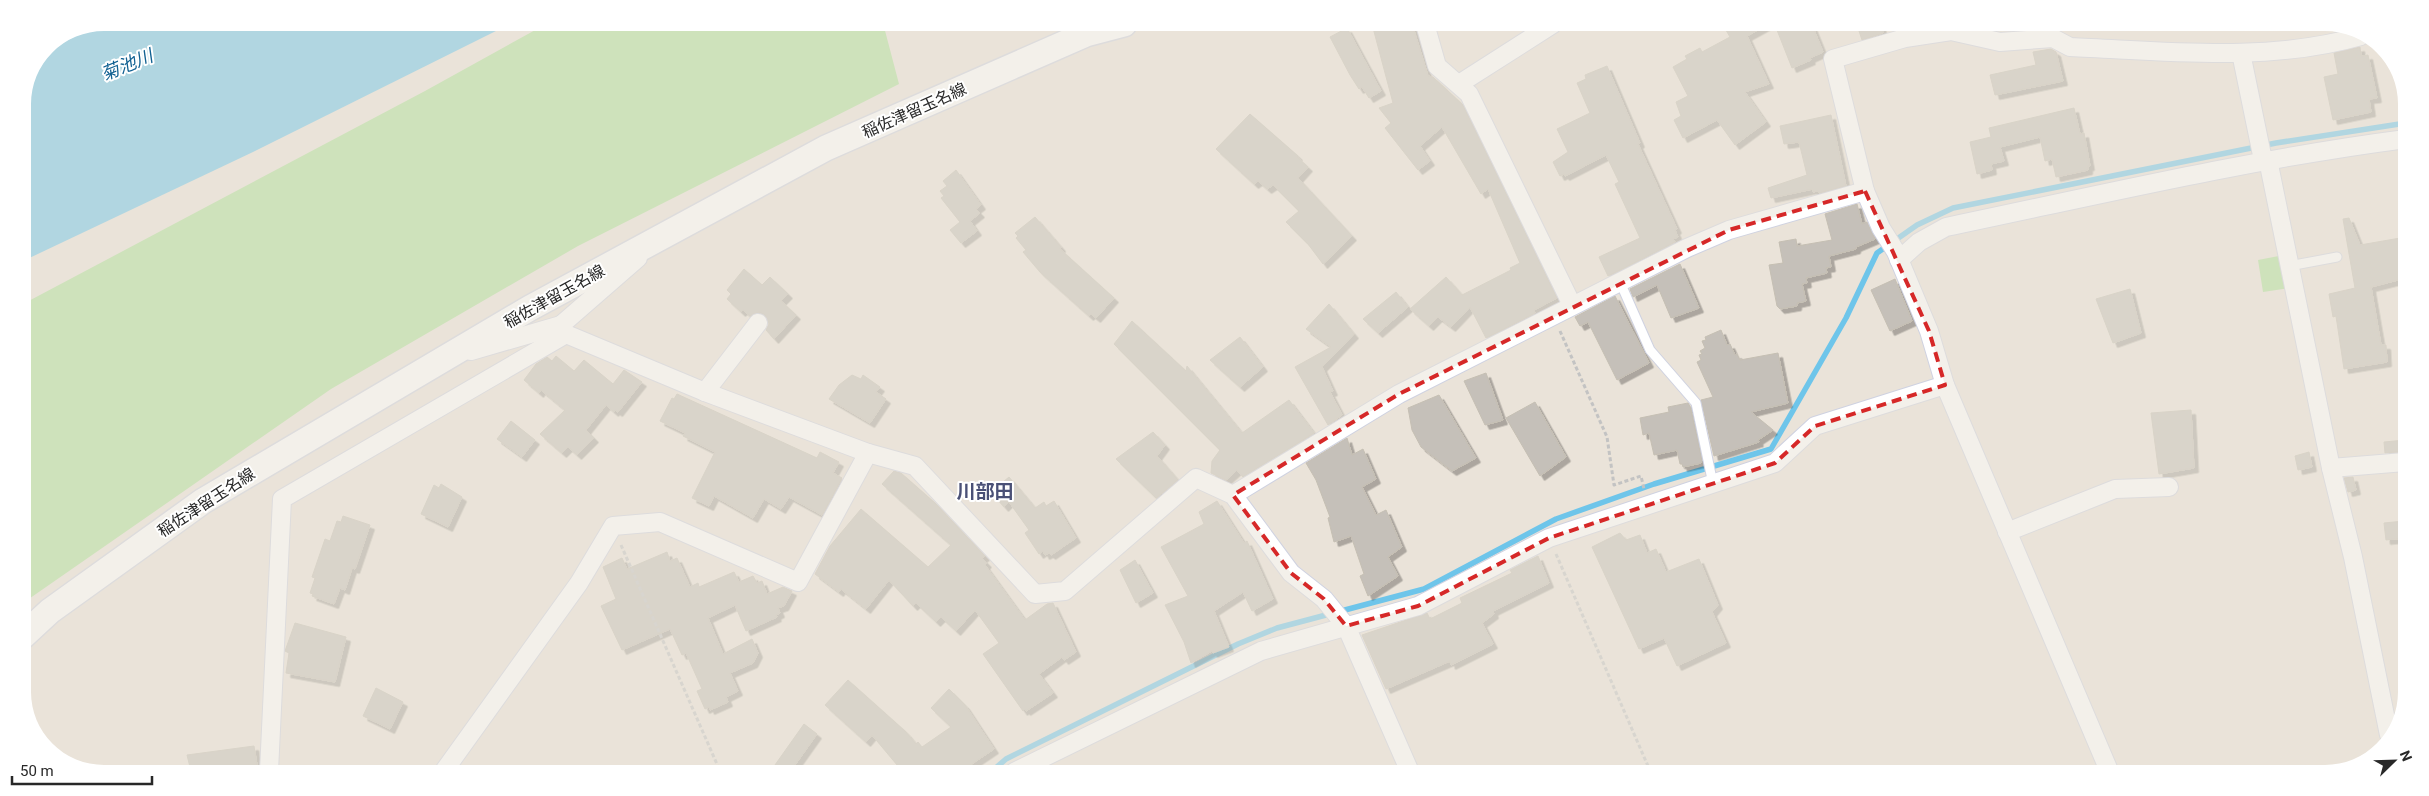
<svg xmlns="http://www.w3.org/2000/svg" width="2429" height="796" viewBox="0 0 2429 796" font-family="Roboto,'Noto Sans JP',sans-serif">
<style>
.green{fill:#ade097}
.water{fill:#6ec5ea}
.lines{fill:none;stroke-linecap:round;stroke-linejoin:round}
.stream{stroke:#6ec5ea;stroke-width:5.5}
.building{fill:#c5c0b9;stroke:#c5bfb3;filter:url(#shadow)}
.service-casing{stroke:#cfd2e1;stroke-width:11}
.minor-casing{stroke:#cfd2e1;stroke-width:20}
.secondary-casing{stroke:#cfd2e1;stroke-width:28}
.path{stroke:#c3c3c3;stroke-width:3;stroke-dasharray:4 2.5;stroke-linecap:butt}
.service{stroke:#fff;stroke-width:9}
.minor{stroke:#fff;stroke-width:18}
.secondary{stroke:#fff;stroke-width:25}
.marked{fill:none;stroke:#d62828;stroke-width:4;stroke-dasharray:10 6;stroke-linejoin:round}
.labels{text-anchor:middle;stroke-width:4;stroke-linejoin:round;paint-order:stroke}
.street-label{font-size:16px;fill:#282828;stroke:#fff}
.water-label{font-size:18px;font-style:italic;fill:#116192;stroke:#fff}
.quarter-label{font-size:19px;font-weight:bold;fill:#4a5076;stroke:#fff}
</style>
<defs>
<filter id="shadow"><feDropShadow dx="4.5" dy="4.5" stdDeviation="0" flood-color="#0004"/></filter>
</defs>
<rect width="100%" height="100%" fill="#eae3d9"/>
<g class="green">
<path d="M548,23H883L899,84L578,246L331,389L23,603V304L425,91Z"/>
<path d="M2284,255L2289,288L2263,292L2258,260Z"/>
</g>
<path class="water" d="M105,23H512L253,152L23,261V104L47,46Z"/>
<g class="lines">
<path class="stream" d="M991,772L1006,759L1238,644L1277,628L1424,589L1556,519L1654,484L1771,449L1846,318L1877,253L1917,225L1953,208L2276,143L2406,123"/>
</g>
<g class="building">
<path d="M1372,24H1412L1428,76L1433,77L1463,105L1557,298L1534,310L1535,313L1486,338L1470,307L1451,327L1438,317L1429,326L1410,309L1446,277L1462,295L1511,270L1510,268L1520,263L1488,189L1481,194L1442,127L1420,146L1430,161L1418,170L1385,128L1391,123L1379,108L1393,103Z"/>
<path d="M1723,25H1767L1747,36L1769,84L1745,92L1766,122L1735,145L1717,120L1683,138L1674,120L1681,116L1676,102L1688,96L1673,67L1687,59L1685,56L1700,48L1702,52L1730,37Z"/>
<path d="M1775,25H1812L1823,52L1810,58L1811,60L1792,68Z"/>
<path d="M1857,25H1881L1883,33L1862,40Z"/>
<path d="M1347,28L1381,91L1369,98L1362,87L1359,89L1350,75L1330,37Z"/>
<path d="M2360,47L2361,56L2368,55L2377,98L2369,99L2371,112L2333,120L2324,77L2338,74L2334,53Z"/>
<path d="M2051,49L2056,52L2063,81L1995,95L1990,75L2036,65L2033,52Z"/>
<path d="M1607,66L1640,143L1638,144L1677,229L1675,230L1678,237L1673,239L1675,242L1608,276L1599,257L1640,238L1615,184L1619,182L1606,155L1565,176L1564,174L1560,176L1553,162L1568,152L1557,129L1590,113L1577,83L1586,79L1585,75Z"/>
<path d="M2074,108L2080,134L2084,133L2090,166H2088V170L2056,177L2052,159L2045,161L2040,137L2000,147L2004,161L1991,164L1992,170L1977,174L1970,142L1991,137L1989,128Z"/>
<path d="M1250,114L1298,156L1297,157L1308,167L1298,178L1352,236L1323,264L1308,244L1286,222L1299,211L1273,185L1267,189L1258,181L1254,184L1216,149Z"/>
<path d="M1831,115L1846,186L1819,193L1818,191L1813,192V189L1771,198L1768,188L1807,175L1799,142L1784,144L1780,126Z"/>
<path d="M956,170L981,205L976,209L980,213L970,221L977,231L961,243L950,230L960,222L941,198L944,196L940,191L947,186L943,181Z"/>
<path d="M1857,204L1862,224L1867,222L1875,239L1856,247V249L1829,256L1831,267L1826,268L1827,273L1806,278L1807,283L1802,284L1806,301L1797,303V306L1780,309L1777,306L1769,265L1783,263L1779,242L1796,239L1797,246L1832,240L1825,214Z"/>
<path d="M1035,217L1061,247L1060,249L1114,298L1096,318L1091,314L1089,316L1040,272L1023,252L1026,250L1016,238L1018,236L1015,233Z"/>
<path d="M2349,218L2360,245L2406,237V278L2371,287L2381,345H2386L2387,362L2344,369L2336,316L2333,317L2329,294L2355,288L2343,219Z"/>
<path d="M1680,264L1699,308L1671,318L1657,285L1633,297L1630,289Z"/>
<path d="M744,269L762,285L770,277L788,294L781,301L796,315L774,339L766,330L769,324L765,315L759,312L750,316L743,310L741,312L727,299L731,294L727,290Z"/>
<path d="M1895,279L1912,321L1890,331L1871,290Z"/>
<path d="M2130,289L2141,333L2113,343L2096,299Z"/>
<path d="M1396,292L1408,307L1378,333L1363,319Z"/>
<path d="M1615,296L1649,363L1617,380L1588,322L1580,326L1575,317Z"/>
<path d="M1329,304L1354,334L1322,367L1333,391L1330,392L1342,415L1328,425L1295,367L1331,347L1306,329Z"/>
<path d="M1132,321L1186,371L1187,366L1242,433L1289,400L1314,433L1243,477L1237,470L1226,480L1211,473L1212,461L1220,450L1114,344Z"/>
<path d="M1721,330L1727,345L1730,344L1735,355L1737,354L1740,360L1778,353L1788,403L1751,412L1773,430L1758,440L1759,442L1714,456L1701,400L1713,397L1697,362L1701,360L1699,355L1702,354L1700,351L1705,348L1702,341L1706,340L1705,337Z"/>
<path d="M1240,337L1263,367L1240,387L1210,360Z"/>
<path d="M556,356L574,371L584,360L613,384L624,370L642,382L618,412L615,410L614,412L606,405L586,430L594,438L577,455L568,447L562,453L540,434L565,410L541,390L539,393L524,380L536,364L547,357L552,361Z"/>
<path d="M1486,373L1503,420L1485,425L1464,381Z"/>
<path d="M852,375L861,379L863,375L880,387L876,392L886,399L870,423L829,399L839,385Z"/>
<path d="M677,394L817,458L820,452L839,462L833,473L842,478L822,515L789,497L781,509L764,499L753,518L714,496L709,506L692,498L715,452L683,436L685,433L660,421L672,398L674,399Z"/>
<path d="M1439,395L1476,458L1452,471L1421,447L1412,430L1408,408Z"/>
<path d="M1535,402L1566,457L1540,476L1506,418Z"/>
<path d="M1688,403L1690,406L1702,460L1701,463L1683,467L1682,464H1680L1677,450L1654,455L1649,433L1643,435L1640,418L1669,412L1668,407Z"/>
<path d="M2191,410L2194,468L2159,474L2151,413Z"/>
<path d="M511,421L535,440L522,457L497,439Z"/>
<path d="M1153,432L1165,445L1157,456L1178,480L1156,498L1116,459Z"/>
<path d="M1347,438L1352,455L1363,449L1376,479L1362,487L1376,515L1386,510L1402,547L1388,557L1398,576L1368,596L1360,576L1364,574L1351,536L1334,542L1328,518L1330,517L1316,480L1306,463Z"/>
<path d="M2405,440V451L2385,453L2384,442Z"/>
<path d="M2309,452L2312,467L2298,470L2295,456Z"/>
<path d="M894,471L901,473L935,503L985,556L982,558L987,563L985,565L1025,620L1047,604L1053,603L1076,652L1064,660L1062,657L1039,674L1053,693L1026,711L1025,709L1023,711L983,654L999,643L975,610L956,631L941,617L936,622L916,603L913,606L889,580L866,609L841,589L839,592L815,574L830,546L861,509L928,567L951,545L882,484Z"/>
<path d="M1009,477L1035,508L1044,502L1046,506L1054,501L1076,538L1051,555L1049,553L1045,555L1043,551L1039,554L1025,533L1029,530L1009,502L1004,507L991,492Z"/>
<path d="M2353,477L2356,490L2348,492L2344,478Z"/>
<path d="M441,484L462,497L448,527L421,514L434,485L439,488Z"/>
<path d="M1217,501L1244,543L1247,541L1273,599L1252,611L1243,592L1214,611L1229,647L1213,653L1212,651L1191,663L1184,642L1165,605L1188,596L1161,547L1204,524L1199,512Z"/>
<path d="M343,516L370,525L355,569L352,568L345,590L340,588L334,604L312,596L313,594L310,593L315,578L312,577L325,539L330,541L337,521L341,522Z"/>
<path d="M2404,521V538L2386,540L2384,523Z"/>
<path d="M1620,533L1626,540L1640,535L1647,553L1656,549L1666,572L1699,559L1718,605L1712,612L1726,643L1677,666L1664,638L1639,649L1592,547Z"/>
<path d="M667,552L670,561L677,558L690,587L698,583L699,587L734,572L739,582L753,576L757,583L762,581L767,594L783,587L792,591L784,606L778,608L780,613L776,615L777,617L746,631L735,605L708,618L723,654L752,639L758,653L753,663L730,673L738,691L726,697L728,702L710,710L709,707L705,709L697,691L702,689L686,653L682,655L670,629L622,650L601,606L616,599L603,567L622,558L627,569Z"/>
<path d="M1538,556L1549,583L1493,611L1494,614L1482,623L1493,644L1451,665L1450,661L1386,689L1362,635L1427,613L1430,619L1462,603L1460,598L1512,573L1510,570Z"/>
<path d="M1135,560L1153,593L1136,603L1120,570Z"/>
<path d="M295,623L346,637L335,682L286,673L289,653L285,651Z"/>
<path d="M848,680L905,731L916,744L918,742L922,747L951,727L931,708L949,689L965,705L994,749L960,772H903L872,735L866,742L825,705Z"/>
<path d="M376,688L403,702L390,729L363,716Z"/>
<path d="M804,724L817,734L790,772H770Z"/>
<path d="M254,746L258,771H191L187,755Z"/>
</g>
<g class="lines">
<g class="service-casing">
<g id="service">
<path d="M2289,266L2337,257"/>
<path d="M1620,282L1650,350L1696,403L1713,484"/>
</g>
</g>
<g class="minor-casing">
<g id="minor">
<path d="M1425,24L1437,66L1469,94L1572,305"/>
<path d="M2241,53L2263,160"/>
<path d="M1459,84L1553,24"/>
<path d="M2268,160L2331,468L2353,557L2389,735"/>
<path d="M1899,260L1919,242L1946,227C2099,195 2251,159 2406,139"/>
<path d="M561,325L638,258"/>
<path d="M471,351L561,325L566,334L705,392L868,453L915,466L1035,594L1065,591L1196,478L1233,495L1291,573L1324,599L1346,626L1410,772"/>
<path d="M705,392L758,323"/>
<path d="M2331,468L2405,462"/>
<path d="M1233,495L1399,394L1687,248L1729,230L1865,191"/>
<path d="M2007,532L2115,489L2169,487"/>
<path d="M269,771L282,499L566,334"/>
<path d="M444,771L579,583L613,526L660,522L798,582L868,453"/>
<path d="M1014,772L1261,651L1418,606L1549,538L1775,463L1815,426L1945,385"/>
<path d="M2110,773L1945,385L1929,331L1896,252L1881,228L1865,191L1833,59L1905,38L1951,31L2000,42L2053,38L2070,47C2167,51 2267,63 2361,36"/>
</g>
</g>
<g class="secondary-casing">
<path id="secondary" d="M23,636L50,611L203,501L530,308L826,148L1086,34L1124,24"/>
</g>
<g class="path">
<path d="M1560,331L1607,437L1614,485L1641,476L1644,489"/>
<path d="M621,545L720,771"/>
<path d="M1556,554L1651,773"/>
</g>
<use href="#service" class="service"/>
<use href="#minor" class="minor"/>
<use href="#secondary" class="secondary"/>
</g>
<path d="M0 0H2429V796H0ZM1865,191L1929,331L1945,385L1815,426L1775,463L1549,538L1418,606L1346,626L1324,599L1291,573L1233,495L1399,394L1729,230Z" fill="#eae3d9" fill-opacity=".55" fill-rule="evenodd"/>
<path class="marked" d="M1865,191L1929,331L1945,385L1815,426L1775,463L1549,538L1418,606L1346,626L1324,599L1291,573L1233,495L1399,394L1729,230Z"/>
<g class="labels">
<g class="street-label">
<text transform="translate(914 110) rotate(-24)" y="6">稲佐津留玉名線</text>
<text transform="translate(554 296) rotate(-29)" y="6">稲佐津留玉名線</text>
<text transform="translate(206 502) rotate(-33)" y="6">稲佐津留玉名線</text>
</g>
<g class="water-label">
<text transform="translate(127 65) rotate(-22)" y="6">菊池川</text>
</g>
<g class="quarter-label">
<text x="985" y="498">川部田</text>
</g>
</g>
<path d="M0 0H2429V796H0ZM104 31H2325A73 73 0 0 1 2398 104V692A73 73 0 0 1 2325 765H104A73 73 0 0 1 31 692V104A73 73 0 0 1 104 31Z" fill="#fff" fill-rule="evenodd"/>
<g transform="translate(2394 761) rotate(67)" stroke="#ffffff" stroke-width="4" paint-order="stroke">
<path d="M0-4L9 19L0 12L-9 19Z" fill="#282828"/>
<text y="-8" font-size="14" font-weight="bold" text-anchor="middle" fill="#282828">N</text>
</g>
<path d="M12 776v8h140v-8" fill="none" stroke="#282828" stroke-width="2.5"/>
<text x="20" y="776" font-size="15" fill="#282828" stroke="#ffffff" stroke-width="4" paint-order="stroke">50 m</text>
</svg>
